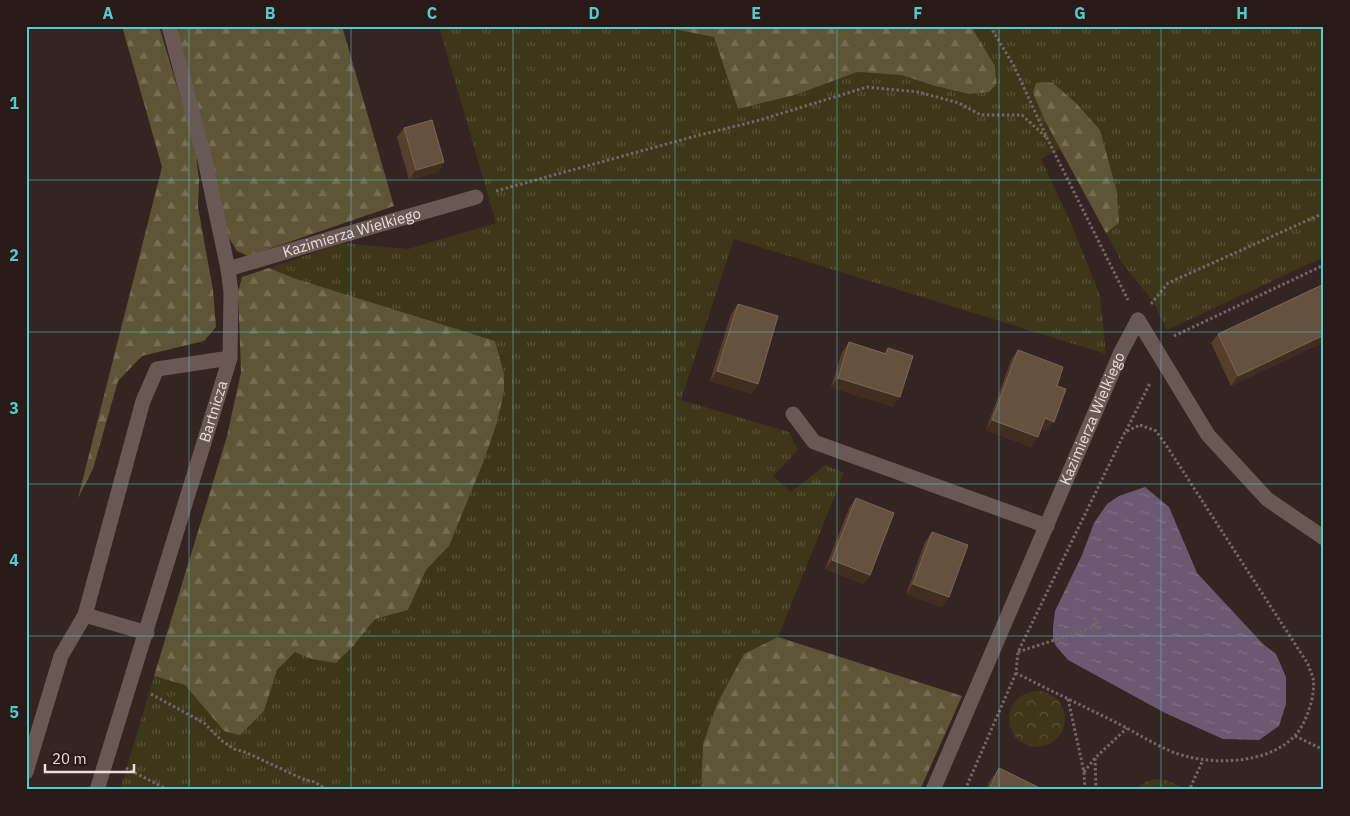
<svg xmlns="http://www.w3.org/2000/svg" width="1350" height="816" viewBox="0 0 1350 816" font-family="'IBM Plex Sans',sans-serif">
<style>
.grass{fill:url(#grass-tufts)}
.forest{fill:url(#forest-firs)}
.park{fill:url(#park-crowns)}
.water{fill:url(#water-ripples)}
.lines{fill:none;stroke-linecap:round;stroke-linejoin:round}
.path{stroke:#746664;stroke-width:3;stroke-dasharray:2.5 2.5;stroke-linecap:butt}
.minor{stroke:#6a5855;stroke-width:15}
.wall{fill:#56402c}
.shaded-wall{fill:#422e20}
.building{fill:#66513f;stroke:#7b6758}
.grid{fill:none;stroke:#52cdcf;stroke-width:1;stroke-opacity:0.55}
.labels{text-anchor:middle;stroke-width:4.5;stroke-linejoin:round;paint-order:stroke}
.street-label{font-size:15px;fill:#eadfdd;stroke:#291a18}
.neatline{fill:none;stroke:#52cdcf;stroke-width:2}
.grid-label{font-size:16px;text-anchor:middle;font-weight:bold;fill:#52cdcf}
</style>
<defs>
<pattern id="grass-tufts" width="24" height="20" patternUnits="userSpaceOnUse" patternTransform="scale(1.25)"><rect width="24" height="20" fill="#3d3619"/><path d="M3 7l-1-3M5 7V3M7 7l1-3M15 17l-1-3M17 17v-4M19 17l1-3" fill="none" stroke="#59533a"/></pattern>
<pattern id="forest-firs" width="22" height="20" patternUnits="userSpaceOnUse" patternTransform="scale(1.25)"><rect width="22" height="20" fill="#5d5536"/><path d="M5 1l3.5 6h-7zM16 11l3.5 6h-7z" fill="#746d53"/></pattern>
<pattern id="park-crowns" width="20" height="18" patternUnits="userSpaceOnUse" patternTransform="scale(1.25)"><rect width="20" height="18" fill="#3d3619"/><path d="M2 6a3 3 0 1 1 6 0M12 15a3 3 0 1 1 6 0" fill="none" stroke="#59533a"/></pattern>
<pattern id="water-ripples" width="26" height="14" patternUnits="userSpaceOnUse" patternTransform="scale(1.25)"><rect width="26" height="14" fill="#6d5872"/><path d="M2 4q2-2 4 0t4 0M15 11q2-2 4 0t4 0" fill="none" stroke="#827086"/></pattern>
</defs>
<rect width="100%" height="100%" fill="#342422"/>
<path class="grass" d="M439,26H657L714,37L738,109L795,95L857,72L901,75L932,85L995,66L971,26H1324V257L1167,330L1154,303L1122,263L1106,233L1119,223L1117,192L1036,83L1033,93L1045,121L1061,148L1041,159L1070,221L1100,295L1106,354L734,239L681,400L789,432L798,450L773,476L791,492L825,465L844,473L778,637L744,654L703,744L701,790H120L154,676L185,685L224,731L264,711L277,670L295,651L312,659L354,645L375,619L408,610L426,570L449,546L483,463L497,423L504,392V374L269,268L342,243L408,249L496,223Z"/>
<g class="forest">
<path d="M122,26H159L195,146L199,180L198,207L213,290L216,327L204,341L142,356L118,381L93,469L78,498L162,167Z"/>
<path d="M179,26H342L394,206L248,256L237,251L229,238L177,38Z"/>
<path d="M657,26H971L995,66L996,85L989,92L969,94L932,85L901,75L857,72L795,95L738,109L714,37Z"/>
<path d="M1042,82L1053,83L1077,104L1100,130L1117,192L1119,223L1106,233L1045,121L1033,93L1036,83Z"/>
<path d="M269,268L296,279L495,341L504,374V392L497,423L483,463L449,546L426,570L408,610L375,619L354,645L336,663L312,659L295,652L277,670L264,711L240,735L224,731L185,685L154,676L227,436L241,372L238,292L242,277Z"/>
<path d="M778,637L962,696L920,790H701L703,744L717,704L744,654Z"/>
</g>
<g class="park">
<circle cx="1037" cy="719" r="28"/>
<path d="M1156,779L1166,780L1188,790H1135L1145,782Z"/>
</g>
<path class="water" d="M1145,487L1169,507L1197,573L1263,644L1276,654L1286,677V704L1279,726L1259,740L1223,739L1165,713L1068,660L1056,646L1053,640V628L1055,611L1082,555L1094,523L1107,504L1119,496Z"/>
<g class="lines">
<g class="path">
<path d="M990,26L1014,66L1047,138L1128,300"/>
<path d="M496,191L692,137L760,120L867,87L918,92L959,103L981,115H1022L1047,138"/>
<path d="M1151,304L1168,283L1324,213"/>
<path d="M1174,336L1324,265"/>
<path d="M1140,425L1156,431L1166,445L1308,664C1309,669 1312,673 1313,678C1316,694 1307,720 1298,732C1272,766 1205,767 1168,750C1148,741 1130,729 1111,720C1079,704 1047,689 1016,673L1018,652L1125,432Z"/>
<path d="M1126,431L1150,383"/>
<path d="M1094,617L1097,626"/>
<path d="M1018,652L1097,626L1099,633"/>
<path d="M151,694L204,723L222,741L234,749L245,752L303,779L315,782L327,790"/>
<path d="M1068,699L1084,772L1085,790"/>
<path d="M1295,736L1324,750"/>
<path d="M1095,758L1096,790"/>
<path d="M126,768L168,790"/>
<path d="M1084,772L1095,758L1127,728"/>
<path d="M965,790L1016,673"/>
<path d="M1196,790L1191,786L1203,760"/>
<path d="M1324,790V789"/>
</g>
<g class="minor">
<path id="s1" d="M228,269L343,235L476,197"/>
<path d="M1138,320L1208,435L1267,499L1324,538"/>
<path d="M793,414L814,442L1047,526"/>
<path d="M85,615L147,633"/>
<path d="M26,772L61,656L85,615L143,401L157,369L230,358"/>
<path id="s2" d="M97,790L230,358L231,292L228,269L205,160L169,26"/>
<path id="s3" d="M933,790L1121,352L1138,320"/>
</g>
</g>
<g class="wall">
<path d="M404,128L444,162L438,172L409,180L397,137Z"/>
<path d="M1324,284V342L1231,386L1211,343L1218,334Z"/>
<path d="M738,304L752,394L710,381L731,314Z"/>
<path d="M849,342L885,353L888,348L893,407L831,387L842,352Z"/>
<path d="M1018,350L1057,386L1047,431L1041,429L1038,437L1031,447L986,430L1011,360Z"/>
<path d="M856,498L870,575L863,584L825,569L849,508Z"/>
<path d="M932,532L949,597L942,607L906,594L925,542Z"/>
<path d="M999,768L1044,790H986L989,782Z"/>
</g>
<g class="shaded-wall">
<path d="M444,162L438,172L409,180L416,170Z"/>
<path d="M1324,335V342L1231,386L1238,376Z"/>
<path d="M717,371L758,384L752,394L710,381Z"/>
<path d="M838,378L900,397L893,407L831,387Z"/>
<path d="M1045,418L1054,422L1047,431L1038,428Z"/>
<path d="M992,420L1038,437L1031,447L986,430Z"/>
<path d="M832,560L870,575L863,584L825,569Z"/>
<path d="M913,584L949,597L942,607L906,594Z"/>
</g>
<g class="building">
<path d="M432,120L444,162L416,170L404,128Z"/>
<path d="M1324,284V335L1238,376L1218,334Z"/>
<path d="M738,304L778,316L758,384L717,371Z"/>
<path d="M849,342L886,354L888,348L913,356L900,397L838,378Z"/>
<path d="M1018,350L1063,367L1057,386L1066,389L1054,422L1045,418L1038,437L992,420Z"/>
<path d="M856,498L894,513L870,575L832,560Z"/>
<path d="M932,532L968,545L949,597L913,584Z"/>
<path d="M999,768L1044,790H989Z"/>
</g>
<path class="grid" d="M189,26V790M351,26V790M513,26V790M675,26V790M837,26V790M999,26V790M1161,26V790M26,180H1324M26,332H1324M26,484H1324M26,636H1324"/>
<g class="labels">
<g class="street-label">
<text dy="5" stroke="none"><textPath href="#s1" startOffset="129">Kazimierza Wielkiego</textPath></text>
<text dy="5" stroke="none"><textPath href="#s2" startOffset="396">Bartnicza</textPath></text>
<text dy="5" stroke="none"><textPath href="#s3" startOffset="404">Kazimierza Wielkiego</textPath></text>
</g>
</g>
<rect width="1350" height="816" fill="none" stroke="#291a18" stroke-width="55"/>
<path d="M45 764v8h89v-8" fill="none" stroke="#eadfdd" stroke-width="2.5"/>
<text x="52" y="764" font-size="15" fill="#eadfdd" stroke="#291a18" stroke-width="4" paint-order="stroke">20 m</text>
<rect x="28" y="28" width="1294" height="760" class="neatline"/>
<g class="grid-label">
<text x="108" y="19">A</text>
<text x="270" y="19">B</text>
<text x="432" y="19">C</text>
<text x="594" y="19">D</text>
<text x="756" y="19">E</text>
<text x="918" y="19">F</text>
<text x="1080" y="19">G</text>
<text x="1242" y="19">H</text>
<text x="14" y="109">1</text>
<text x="14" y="261">2</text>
<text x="14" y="414">3</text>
<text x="14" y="566">4</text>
<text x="14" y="718">5</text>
</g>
</svg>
